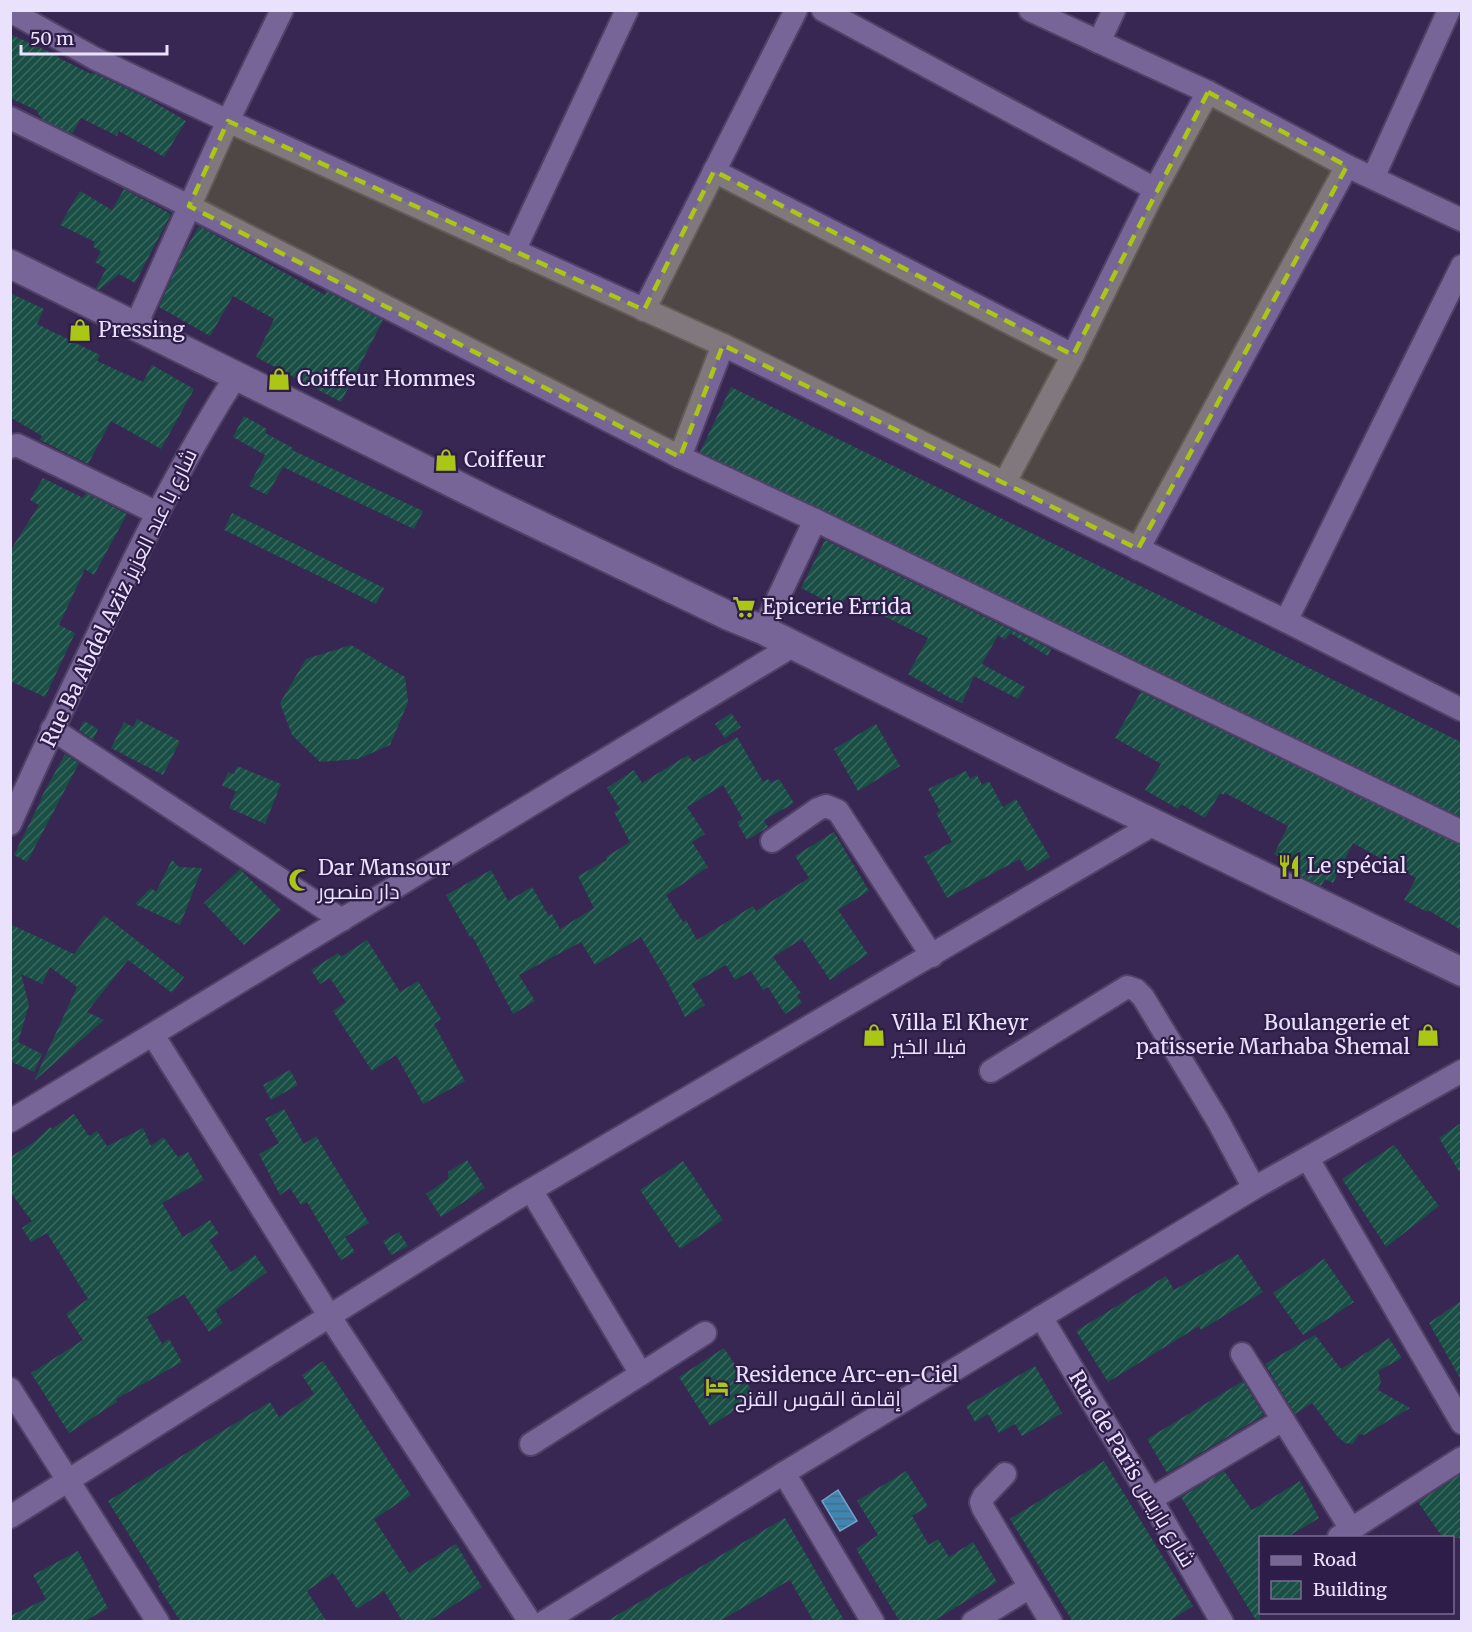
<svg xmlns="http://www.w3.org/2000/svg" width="1472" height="1632" viewBox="0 0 1472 1632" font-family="Merriweather,Cairo,serif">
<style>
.water{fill:url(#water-rules);stroke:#73a1c8;stroke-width:1.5}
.building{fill:url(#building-hatch)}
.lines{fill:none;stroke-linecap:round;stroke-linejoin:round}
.minor-casing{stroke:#504167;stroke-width:26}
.tertiary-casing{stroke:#504167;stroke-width:32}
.minor{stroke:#766596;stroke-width:22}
.tertiary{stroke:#766596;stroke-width:28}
.marked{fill:#abc615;fill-opacity:0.2;stroke:#abc615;stroke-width:4.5;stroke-dasharray:12 8;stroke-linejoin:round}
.labels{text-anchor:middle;stroke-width:4.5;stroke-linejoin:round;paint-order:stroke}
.poi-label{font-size:21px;fill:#eae1fd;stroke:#2e1d48;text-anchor:start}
.street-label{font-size:21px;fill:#eae1fd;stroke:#2e1d48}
</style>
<defs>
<pattern id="water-rules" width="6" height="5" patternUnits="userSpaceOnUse" patternTransform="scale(1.5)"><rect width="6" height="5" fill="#4085b1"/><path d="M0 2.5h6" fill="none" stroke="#426e8e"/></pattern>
<pattern id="building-hatch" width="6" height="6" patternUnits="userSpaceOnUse" patternTransform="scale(1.5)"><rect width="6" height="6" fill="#194f45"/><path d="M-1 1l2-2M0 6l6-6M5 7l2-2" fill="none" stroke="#3b6861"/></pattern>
</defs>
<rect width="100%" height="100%" fill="#382753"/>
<path class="water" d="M838,1490L857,1521L840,1531L822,1501Z"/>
<g class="building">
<path d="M10,34L58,56L57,57L91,74L92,72L147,98L186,121L164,157L119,131L117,136L81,118L72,134L42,119L36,110L10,98Z"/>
<path d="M124,189L171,214L135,283L119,274L99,290L96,288L106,269L95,262L101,251L93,247L95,242L60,225L80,191L112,210Z"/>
<path d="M199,226L325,295L326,291L383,320L341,402L256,357L274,319L233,296L210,336L159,307L182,255Z"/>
<path d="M10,293L44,309L37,324L100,355L97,361L143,382L152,365L194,389L161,449L111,421L88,464L40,440L42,436L10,417Z"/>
<path d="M731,387L1461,742V817L700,452Z"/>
<path d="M244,416L267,429L265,433L293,448L292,450L423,511L414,529L283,467L267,495L249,486L265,455L233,437Z"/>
<path d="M43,478L83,498L86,493L127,514L94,575L85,569L59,625L75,633L45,697L10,681V551L39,505L30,500Z"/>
<path d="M232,513L384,588L376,604L224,530Z"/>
<path d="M825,540L1051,649L1048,656L1010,633L1005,640L998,635L982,664L1025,687L1018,699L974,676L962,703L950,698L908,674L928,638L846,597L840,608L801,588Z"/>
<path d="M351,645L405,677L408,702L390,745L358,759L320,762L292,735L280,703L306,659Z"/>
<path d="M1141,692L1461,845V930L1428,910L1427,912L1404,900L1416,878L1353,843L1333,883L1325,879L1321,886L1291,871L1294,864L1274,854L1288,826L1225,793L1224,795L1220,793L1205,818L1181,804L1178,809L1145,790L1161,764L1115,738Z"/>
<path d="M731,713L741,727L725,738L715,724Z"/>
<path d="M137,719L180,741L163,775L111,748L124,722L133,727Z"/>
<path d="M84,721L98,729L93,740L79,730Z"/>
<path d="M876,724L900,766L858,791L834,749Z"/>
<path d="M737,737L763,782L768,779L771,783L779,779L794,803L764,820L768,827L747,840L737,822L743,819L723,785L687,807L705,834L692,842L708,867L666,895L683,922L686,920L697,940L753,906L756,911L809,878L795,856L834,832L869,891L838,910L868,954L830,980L802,939L773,957L801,993L797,995L802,1003L785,1014L768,987L763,990L751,971L735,980L726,965L692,984L705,1005L685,1017L667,981L641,937L595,965L581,942L519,975L535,1001L513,1014L472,936L470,937L446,895L491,870L508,901L532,887L549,916L552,914L560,929L594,908L578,876L607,860L606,857L630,842L614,812L620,809L607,788L634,770L642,783L688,755L693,762Z"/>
<path d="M65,754L79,763L27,862L14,855L42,798H41Z"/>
<path d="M237,766L281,784L265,824L229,808L236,791L222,786L228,772L234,774Z"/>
<path d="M966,771L970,779L977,775L982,785L989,781L1003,807L1016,799L1050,857L1027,871L1020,859L947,898L924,857L952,842L936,813L940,811L928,789Z"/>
<path d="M172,860L179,867L202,868L180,925L135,904L151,888L156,892Z"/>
<path d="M240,869L281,910L244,945L204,903Z"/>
<path d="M104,915L184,977L172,993L128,960L87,1012L104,1020L34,1081L77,987L50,967L42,984L21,974L29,1005L18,1042L42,1054L34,1072L10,1061V924L74,954Z"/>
<path d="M367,940L400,992L418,981L441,1019L434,1024L465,1081L423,1104L396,1055L372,1071L333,1011L346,1002L330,978L320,984L311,970L338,953L341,957Z"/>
<path d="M290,1070L298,1085L271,1100L263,1085Z"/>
<path d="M284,1109L304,1144L316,1136L369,1223L345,1237L355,1252L341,1260L307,1202L301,1205L290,1188L280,1195L259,1154L279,1143L265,1119Z"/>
<path d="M74,1114L89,1136L97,1131L107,1146L143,1128L151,1146L163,1137L178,1157L188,1152L204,1180L162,1203L183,1237L210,1220L219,1234L209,1240L231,1272L255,1255L267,1272L215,1310L223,1323L209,1332L184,1294L147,1317L162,1344L169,1339L182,1362L116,1399L117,1402L69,1433L31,1373L83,1340L66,1314L88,1299L47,1233L31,1242L22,1228L32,1221L10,1192V1157L33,1143L50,1127L52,1129Z"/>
<path d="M1461,1123V1175L1439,1138Z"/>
<path d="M1394,1145L1439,1206L1386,1247L1342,1179Z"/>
<path d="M467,1160L485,1188L441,1217L426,1194L448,1179V1172Z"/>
<path d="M683,1161L723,1220L680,1249L640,1190Z"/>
<path d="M399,1232L408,1246L391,1255L383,1241Z"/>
<path d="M1238,1254L1263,1292L1201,1330L1199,1326L1108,1382L1076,1331L1166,1276L1174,1290Z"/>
<path d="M1324,1259L1354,1302L1303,1335L1273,1293Z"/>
<path d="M1461,1301V1380L1429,1323Z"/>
<path d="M1315,1335L1341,1369L1389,1338L1402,1358L1378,1371L1381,1381L1378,1390L1410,1408L1364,1435L1359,1434L1353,1444L1345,1443L1337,1436L1312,1403L1295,1414L1265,1364Z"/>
<path d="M724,1348L756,1397L710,1426L679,1377Z"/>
<path d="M323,1361L411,1495L374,1519L409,1573L456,1544L482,1587L427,1622H403L384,1591L357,1609L333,1573L307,1591L327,1622H181L158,1586L160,1585L108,1501L270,1402L279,1417L314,1394L302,1375Z"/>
<path d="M1035,1366L1062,1413L1022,1436L1015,1424L999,1433L988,1414L975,1422L966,1406Z"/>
<path d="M1243,1381L1264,1415L1167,1473L1147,1439Z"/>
<path d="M1104,1461L1193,1606L1168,1622H1073L1010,1519Z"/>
<path d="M906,1471L928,1506L912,1516L929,1545L938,1539L949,1557L973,1542L997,1582L932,1622H900L856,1549L878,1535L857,1501Z"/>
<path d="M1224,1471L1252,1510L1300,1481L1319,1518L1286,1538H1260V1622H1257L1181,1497Z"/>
<path d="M1461,1474V1538H1443L1418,1502Z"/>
<path d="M785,1518L845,1622H814L790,1580L718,1622H605Z"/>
<path d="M78,1551L108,1608L83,1622H10V1616L46,1599L33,1575Z"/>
</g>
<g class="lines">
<g class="minor-casing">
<g id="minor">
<path d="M823,10L1155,189"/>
<path d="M1030,10L1208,92L1347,166L1462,220"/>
<path d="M10,11L94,58L228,121L723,345L1286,621L1462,710"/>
<path d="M1099,42L1114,10"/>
<path d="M10,118L189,206L680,457L815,520L1462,832"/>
<path d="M714,171L1073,355"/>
<path d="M1373,178L1449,10"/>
<path d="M514,251L627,10"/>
<path d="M644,310L796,10"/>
<path d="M135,327L228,121L282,10"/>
<path d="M10,447L17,445L157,513"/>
<path d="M680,457L723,345"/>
<path d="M1005,482L1073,355L1155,189L1208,92"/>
<path d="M1138,549L1347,166"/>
<path d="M1286,621L1462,266"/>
<path d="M763,630L815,520"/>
<path d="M52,729L342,920"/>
<path d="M10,824C43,750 77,677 112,605C150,526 189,449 236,376"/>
<path d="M772,841L818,809L826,806L838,811L932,956"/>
<path d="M153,1035L330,1317L530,1622"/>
<path d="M991,1071L1127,987L1136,990L1143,997L1218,1121L1254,1188"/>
<path d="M10,1121L794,645"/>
<path d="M1308,1159L1462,1423"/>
<path d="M531,1190L641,1374L705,1333"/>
<path d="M1041,1317L1151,1499L1222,1622"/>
<path d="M1242,1354L1351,1529"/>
<path d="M10,1389L158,1622"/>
<path d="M531,1444L641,1374"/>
<path d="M784,1473L873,1622"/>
<path d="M1005,1474L984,1496L981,1502L983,1508L1051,1622"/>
<path d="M1151,1499L1283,1420"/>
<path d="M10,1517L514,1200L1154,824"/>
<path d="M1339,1537L1462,1458"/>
<path d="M544,1622L784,1473L1254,1188L1462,1071"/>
<path d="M973,1622L1030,1587"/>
</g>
</g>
<g class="tertiary-casing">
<path id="tertiary" d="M10,264L493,503L729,616L763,630L1066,781L1462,972"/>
</g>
<use href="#minor" class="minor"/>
<use href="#tertiary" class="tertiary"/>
</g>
<path class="marked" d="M1208,92L1347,166L1138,549L723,345L680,457L189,206L228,121L644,310L714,171L1073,355Z"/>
<defs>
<g id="shop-bare" transform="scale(1.8)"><path d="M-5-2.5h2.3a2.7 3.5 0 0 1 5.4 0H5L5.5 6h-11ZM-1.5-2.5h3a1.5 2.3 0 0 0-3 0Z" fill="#abc615" stroke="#2e1d48" stroke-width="2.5" paint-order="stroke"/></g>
<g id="supermarket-bare" transform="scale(1.8)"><path d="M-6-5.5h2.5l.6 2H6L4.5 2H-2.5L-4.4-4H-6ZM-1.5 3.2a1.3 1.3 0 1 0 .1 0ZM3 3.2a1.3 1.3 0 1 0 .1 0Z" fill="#abc615" stroke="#2e1d48" stroke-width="2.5" paint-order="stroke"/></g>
<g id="restaurant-bare" transform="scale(1.8)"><path d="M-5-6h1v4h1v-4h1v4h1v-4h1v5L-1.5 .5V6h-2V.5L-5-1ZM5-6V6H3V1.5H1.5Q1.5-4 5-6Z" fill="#abc615" stroke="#2e1d48" stroke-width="2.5" paint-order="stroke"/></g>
<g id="mosque-bare" transform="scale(1.8)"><path d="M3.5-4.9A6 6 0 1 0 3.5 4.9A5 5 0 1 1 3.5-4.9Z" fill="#abc615" stroke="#2e1d48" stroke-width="2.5" paint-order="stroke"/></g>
<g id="hotel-bare" transform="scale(1.8)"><path d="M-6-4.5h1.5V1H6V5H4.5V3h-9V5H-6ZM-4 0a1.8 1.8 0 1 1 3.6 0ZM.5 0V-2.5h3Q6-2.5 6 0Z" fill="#abc615" stroke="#2e1d48" stroke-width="2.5" paint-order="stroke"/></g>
</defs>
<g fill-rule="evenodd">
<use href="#shop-bare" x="80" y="330"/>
<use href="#shop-bare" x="279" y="379"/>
<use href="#shop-bare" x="446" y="460"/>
<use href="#supermarket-bare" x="744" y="607"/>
<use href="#restaurant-bare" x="1289" y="866"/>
<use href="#mosque-bare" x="300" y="880"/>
<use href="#shop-bare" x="874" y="1035"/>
<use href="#shop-bare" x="1428" y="1035"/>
<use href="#hotel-bare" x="717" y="1387"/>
</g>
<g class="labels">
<g class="poi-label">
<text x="98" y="337">Pressing</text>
<text x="297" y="386">Coiffeur Hommes</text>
<text x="464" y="467">Coiffeur</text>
<text x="762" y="614">Epicerie Errida</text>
<text x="1307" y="873">Le spécial</text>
<text x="318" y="875">Dar Mansour<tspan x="318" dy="24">دار منصور</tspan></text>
<text x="892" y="1030">Villa El Kheyr<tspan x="892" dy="24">فيلا الخير</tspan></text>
<text x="1410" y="1030" text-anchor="end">Boulangerie et<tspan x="1410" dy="24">patisserie Marhaba Shemal</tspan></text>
<text x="735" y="1382">Residence Arc-en-Ciel<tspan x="735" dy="24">إقامة القوس القزح</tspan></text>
</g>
<g class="street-label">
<text transform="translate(119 598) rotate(-64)" y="7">Rue Ba Abdel Aziz شارع با عبد العزيز</text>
<text transform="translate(1132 1469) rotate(59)" y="7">Rue de Paris شارع باريس</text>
</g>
</g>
<rect width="1472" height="1632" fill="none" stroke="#eae1fd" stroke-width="24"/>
<rect x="1259" y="1536" width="195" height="78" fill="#2e1d48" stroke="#796b90" stroke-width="1.5"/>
<rect x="1271" y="1556" width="30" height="9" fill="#766596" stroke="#796b90" stroke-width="1.5"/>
<text x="1313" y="1566" font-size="18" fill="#eae1fd">Road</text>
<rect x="1271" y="1581" width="30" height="18" fill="url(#building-hatch)" stroke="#796b90" stroke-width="1.5"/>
<text x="1313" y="1596" font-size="18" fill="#eae1fd">Building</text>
<path d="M21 45v9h146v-9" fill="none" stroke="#eae1fd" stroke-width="3"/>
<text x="30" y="45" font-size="18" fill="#eae1fd" stroke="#2e1d48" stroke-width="4.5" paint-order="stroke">50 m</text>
</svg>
